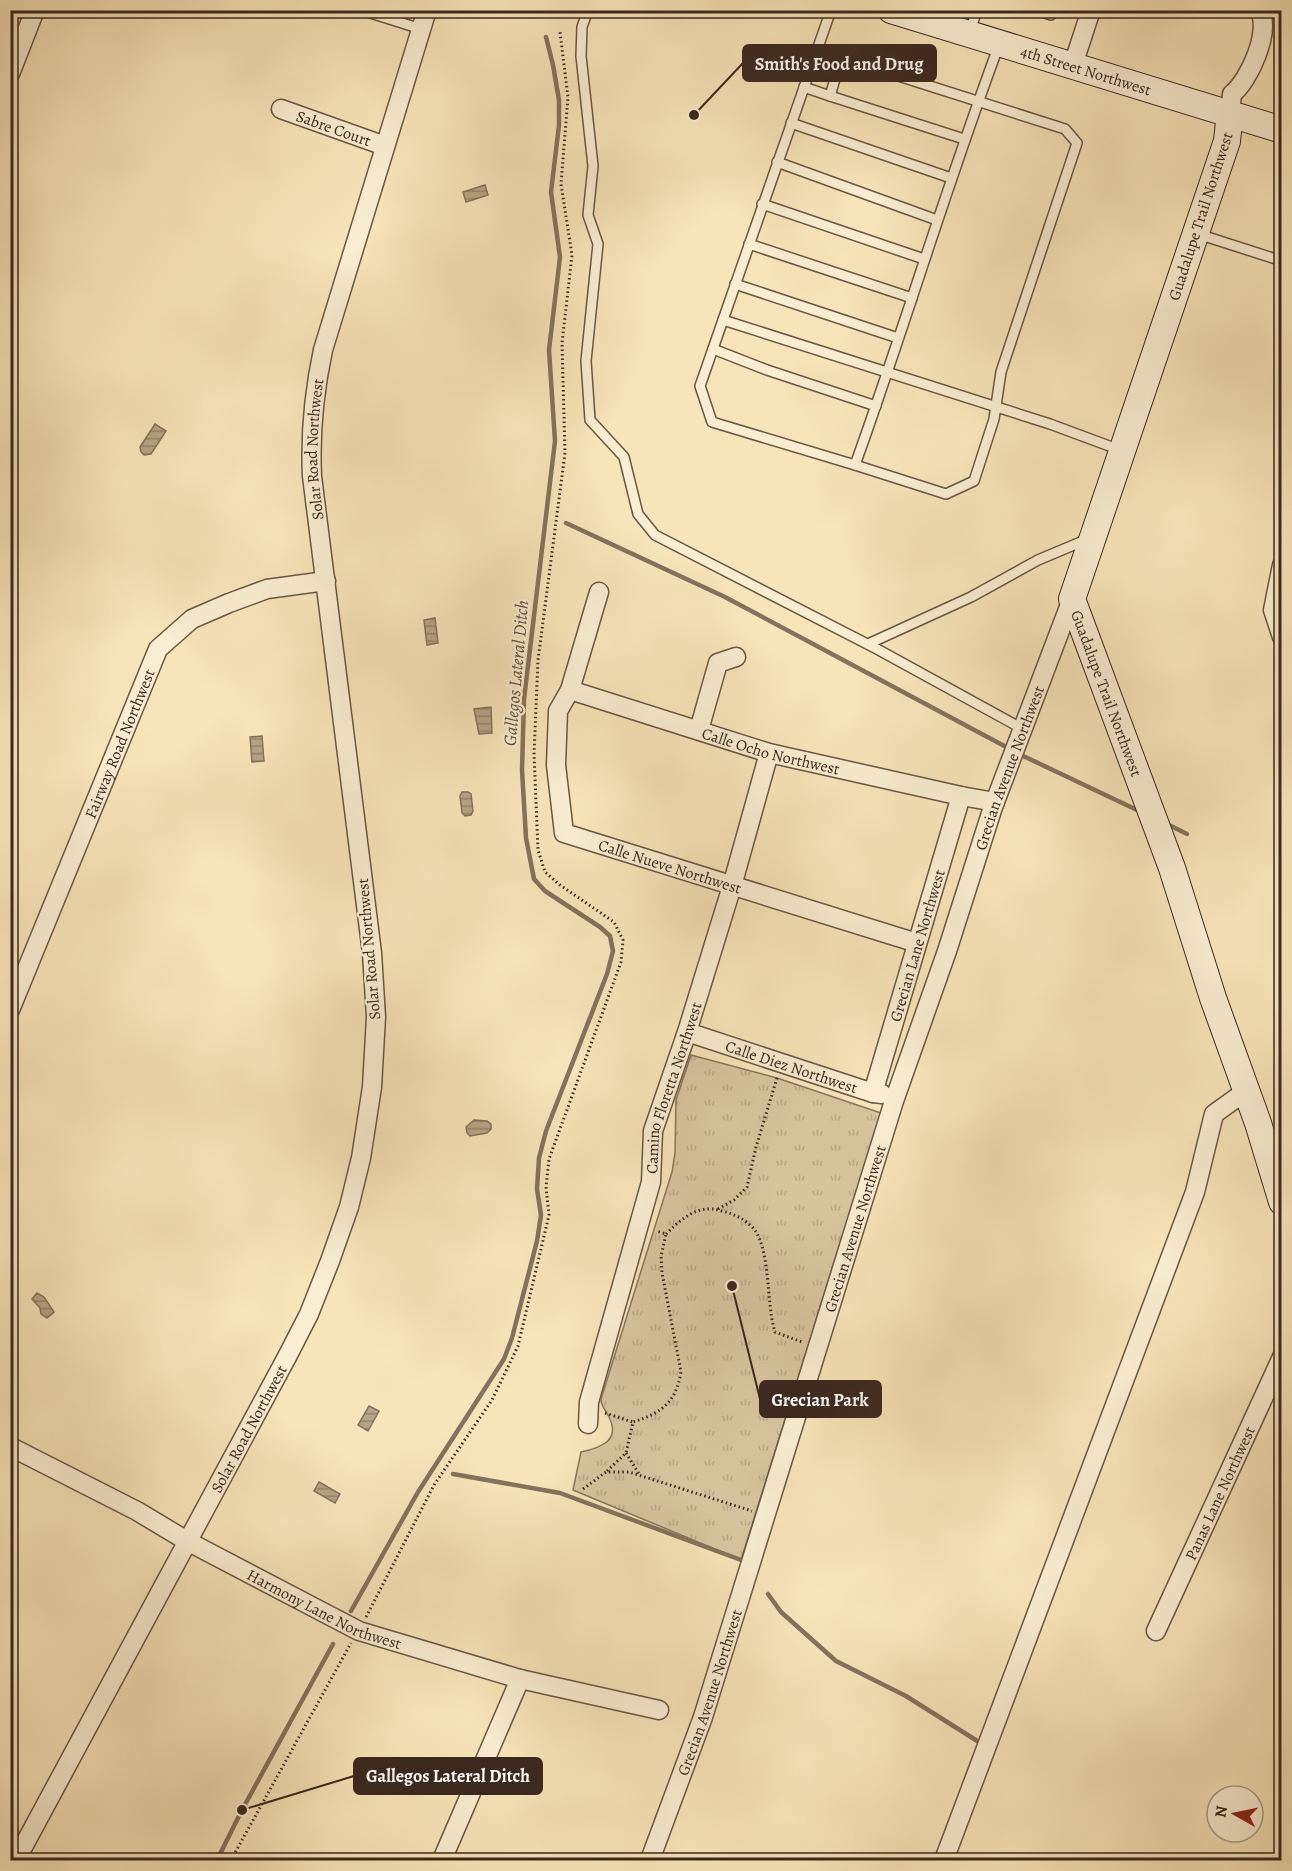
<svg xmlns="http://www.w3.org/2000/svg" width="1292" height="1871" viewBox="0 0 1292 1871" font-family="Alegreya,serif">
<style>
.park{fill:url(#park-tufts);stroke:#88765e;stroke-width:1.5}
.water{fill:url(#water-rules);stroke:#85725c;stroke-width:1.5}
.lines{fill:none;stroke-linecap:round;stroke-linejoin:round}
.stream{stroke:#85725c;stroke-width:4.5}
.lane-casing{stroke:#695745;stroke-width:12}
.street-casing{stroke:#695745;stroke-width:21}
.secondary-casing{stroke:#3a281f;stroke-width:28}
.path{stroke:#3a281f;stroke-width:3;stroke-dasharray:1.5 3;stroke-linecap:butt}
.lane{stroke:#faedd1;stroke-width:9}
.street{stroke:#faedd1;stroke-width:18}
.secondary{stroke:#faedd1;stroke-width:26}
.labels{text-anchor:middle;stroke-width:4.5;stroke-linejoin:round;paint-order:stroke}
.street-label{font-size:16px;fill:#3a281f;stroke:#faedd1}
.water-label{font-size:18px;font-style:italic;fill:#604d3d;stroke:#faedd1}
.leader{fill:none;stroke:#3a281f;stroke-width:2}
.callout-dot{fill:#3a281f;stroke:#faedd1;stroke-width:2}
.callout{fill:#3a281f;stroke:#3a281f;stroke-width:2}
.callout-label{font-size:18px;text-anchor:middle;font-weight:bold;fill:#fff}
</style>
<defs>
<pattern id="park-tufts" width="24" height="20" patternUnits="userSpaceOnUse" patternTransform="scale(1.5)"><rect width="24" height="20" fill="#d7c49e"/><path d="M3 7l-1-3M5 7V3M7 7l1-3M15 17l-1-3M17 17v-4M19 17l1-3" fill="none" stroke="#b9a888"/></pattern>
<pattern id="water-rules" width="6" height="5" patternUnits="userSpaceOnUse" patternTransform="scale(1.5)"><rect width="6" height="5" fill="#b7a484"/><path d="M0 2.5h6" fill="none" stroke="#96866b"/></pattern>
</defs>
<rect width="100%" height="100%" fill="#f7e4b8"/>
<filter id="stains"><feTurbulence type="fractalNoise" baseFrequency=".00333" numOctaves="4"/><feColorMatrix values="0 0 0 0 .2 0 0 0 0 .09 0 0 0 0 .02 0 0 0 .5 -.17"/></filter>
<radialGradient id="worn" r=".72"><stop offset=".6" stop-color="#630" stop-opacity="0"/><stop offset="1" stop-color="#630" stop-opacity=".3"/></radialGradient>
<path class="park" d="M691,1055L777,1078L881,1113L741,1560L573,1490L581,1452C600,1448 621,1441 609,1417C606,1410 601,1407 601,1399L672,1172L675,1153L676,1100Z"/>
<g class="water">
<path d="M485,185L488,195L466,202L463,192Z"/>
<path d="M155,424L166,431L151,454L144,455L141,452L140,447Z"/>
<path d="M435,618L438,643L427,645L424,620Z"/>
<path d="M491,707L492,733L479,734L474,709Z"/>
<path d="M262,736L264,761L252,762L250,737Z"/>
<path d="M462,792H468L471,794L473,811L471,815L465,816L462,813L460,796Z"/>
<path d="M474,1120L487,1121L491,1124V1129L487,1133L470,1136L467,1133L466,1127Z"/>
<path d="M37,1293L44,1297L54,1312L47,1318L41,1314L40,1308L32,1299Z"/>
<path d="M369,1406L379,1411L368,1431L358,1425Z"/>
<path d="M319,1482L340,1494L335,1503L314,1491Z"/>
</g>
<g class="lines">
<g class="stream">
<path d="M566,523L725,597L1010,749"/>
<path d="M1017,753L1137,810"/>
<path d="M1169,825L1187,834"/>
<path d="M453,1474L560,1493L741,1560"/>
<path d="M768,1594L781,1612L836,1661L906,1696L982,1744"/>
<path d="M351,1611L418,1492L504,1359L512,1338L537,1241L541,1215L537,1189L539,1158L546,1131L607,974L613,951L610,936L600,927L545,891L534,879L526,838L522,770L524,699L555,441L549,350L560,257L551,192L559,125V100L553,65L546,37"/>
<path d="M217,1860L242,1810L333,1644"/>
</g>
<g class="lane-casing">
<g id="lane">
<path d="M361,10L421,29"/>
<path d="M588,10L582,27L581,56L593,166L588,215L598,244L586,361L590,420L624,457L638,514L655,535L877,649L1023,729"/>
<path d="M831,10L700,386L712,422L855,465C905,326 947,184 999,45"/>
<path d="M1036,10L1051,15"/>
<path d="M969,34L977,10"/>
<path d="M804,87L830,96L838,69L848,60L1065,129L1077,143L1001,372L994,419L974,481L946,494L855,465"/>
<path d="M830,96L964,139"/>
<path d="M791,123L951,178"/>
<path d="M777,162L937,220"/>
<path d="M762,204L924,259"/>
<path d="M1198,234L1282,261"/>
<path d="M749,244L912,298"/>
<path d="M735,284L898,338"/>
<path d="M723,320L1050,424L1120,450"/>
<path d="M713,349L767,370L876,406"/>
<path d="M868,644L971,597L1038,560L1088,539"/>
<path d="M1280,1845L1282,1843"/>
</g>
</g>
<g class="street-casing">
<g id="street">
<path d="M1073,65L1091,10"/>
<path d="M10,74L35,10"/>
<path id="s1" d="M281,109L385,146"/>
<path d="M1230,113L1232,94C1249,81 1272,30 1259,10"/>
<path d="M1282,565L1273,610L1282,637"/>
<path id="s2" d="M599,592L570,690L558,711L556,765L564,833L917,943"/>
<path id="s3" d="M570,690L769,753L961,796L995,802"/>
<path d="M699,730L718,663L736,657"/>
<path id="s4" d="M10,1010L158,649L192,619L229,603L267,589L326,581"/>
<path id="s5" d="M687,1032L873,1093L882,1094"/>
<path id="s6" d="M873,1093L961,796"/>
<path id="s7" d="M588,1424L589,1402L651,1182L653,1131L687,1032L732,886L769,753"/>
<path id="s8" d="M13,1448L137,1511L187,1541L359,1631L520,1679L659,1710"/>
<path id="s9" d="M1156,1631L1282,1357"/>
<path id="s10" d="M16,1860L288,1355L309,1314L330,1261L349,1207L361,1158L372,1087L376,1017L372,953L312,476C310,433 314,392 323,350L427,10"/>
<path d="M442,1860L520,1679"/>
<path id="s11" d="M650,1860L703,1717L894,1101L947,951L993,807L1072,599"/>
<path d="M944,1860L1195,1192L1214,1114L1246,1091"/>
</g>
</g>
<g class="secondary-casing">
<g id="secondary">
<path id="s12" d="M891,10L1282,130"/>
<path id="s13" d="M1230,113L1227,141L1072,599L1172,868L1213,998L1258,1123L1282,1202"/>
</g>
</g>
<g class="path">
<path d="M718,1209L734,1200L747,1187L756,1147L777,1078"/>
<path d="M666,1234C681,1219 699,1203 722,1211C734,1214 745,1219 754,1229C771,1251 766,1304 775,1332L802,1342"/>
<path d="M605,1413L633,1422"/>
<path d="M626,1453L639,1474"/>
<path d="M607,1471L626,1453L633,1422C662,1413 676,1402 681,1372L662,1273L661,1256L666,1234L656,1231"/>
<path d="M583,1489L606,1472H629L752,1511"/>
<path d="M366,1617L434,1485L492,1400L518,1346L549,1215L546,1187L549,1159L621,962L623,940L614,922L560,885L545,872L538,850L534,754L538,660L565,453L562,343L572,255L561,184L568,97L560,32"/>
<path d="M231,1860L351,1643"/>
</g>
<use href="#lane" class="lane"/>
<use href="#street" class="street"/>
<use href="#secondary" class="secondary"/>
</g>
<g class="labels">
<g class="street-label">
<text dy="6" stroke="none"><textPath href="#s12" startOffset="204">4th Street Northwest</textPath></text>
<text dy="6" stroke="none"><textPath href="#s1" startOffset="56">Sabre Court</textPath></text>
<text transform="translate(1200 216) rotate(-72)" y="6">Guadalupe Trail Northwest</text>
<text dy="6" stroke="none"><textPath href="#s10" startOffset="1498">Solar Road Northwest</textPath></text>
<text dy="6" stroke="none"><textPath href="#s13" startOffset="612">Guadalupe Trail Northwest</textPath></text>
<text dy="6" stroke="none"><textPath href="#s4" startOffset="288">Fairway Road Northwest</textPath></text>
<text dy="6" stroke="none"><textPath href="#s3" startOffset="210">Calle Ocho Northwest</textPath></text>
<text dy="6" stroke="none"><textPath href="#s11" startOffset="1150">Grecian Avenue Northwest</textPath></text>
<text dy="6" stroke="none"><textPath href="#s2" startOffset="360">Calle Nueve Northwest</textPath></text>
<text dy="6" stroke="none"><textPath href="#s6" startOffset="154">Grecian Lane Northwest</textPath></text>
<text transform="translate(368 949) rotate(-95)" y="6">Solar Road Northwest</text>
<text dy="6" stroke="none"><textPath href="#s5" startOffset="110">Calle Diez Northwest</textPath></text>
<text dy="6" stroke="none"><textPath href="#s7" startOffset="348">Camino Floretta Northwest</textPath></text>
<text dy="6" stroke="none"><textPath href="#s11" startOffset="664">Grecian Avenue Northwest</textPath></text>
<text dy="6" stroke="none"><textPath href="#s10" startOffset="490">Solar Road Northwest</textPath></text>
<text dy="6" stroke="none"><textPath href="#s9" startOffset="152">Panas Lane Northwest</textPath></text>
<text dy="6" stroke="none"><textPath href="#s8" startOffset="351">Harmony Lane Northwest</textPath></text>
<text dy="6" stroke="none"><textPath href="#s11" startOffset="178">Grecian Avenue Northwest</textPath></text>
</g>
<g class="water-label">
<text transform="translate(516 673) rotate(-85)" y="6">Gallegos Lateral Ditch</text>
</g>
</g>
<path class="leader" d="M694 115L743 63M732 1286L760 1399M242 1810L354 1776"/>
<g class="callout-dot">
<circle cx="694" cy="115" r="6"/>
<circle cx="732" cy="1286" r="6"/>
<circle cx="242" cy="1810" r="6"/>
</g>
<g class="callout">
<rect x="743" y="45" width="193" height="36" rx="6"/>
<rect x="760" y="1381" width="121" height="36" rx="6"/>
<rect x="354" y="1758" width="188" height="36" rx="6"/>
</g>
<g class="callout-label">
<text x="839" y="70">Smith's Food and Drug</text>
<text x="820" y="1406">Grecian Park</text>
<text x="448" y="1782">Gallegos Lateral Ditch</text>
</g>
<rect width="1292" height="1871" fill="none" stroke="#f7e4b8" stroke-width="36"/>
<rect x="12" y="12" width="1268" height="1847" fill="none" stroke="#3a281f" stroke-width="3"/>
<rect x="18" y="18" width="1256" height="1835" fill="none" stroke="#3a281f" stroke-width="1.5"/>
<g transform="translate(1235 1814) rotate(279)"><circle r="28" fill="#faedd1" stroke="#ad9e8a" stroke-width="1.5"/>
<path d="M0-4.5L10 22L0 15L-10 22Z" fill="#8f2418"/>
<text y="-9" font-size="16" font-weight="bold" text-anchor="middle" fill="#3a281f">N</text>
</g>
<rect width="100%" height="100%" filter="url(#stains)"/>
<rect width="100%" height="100%" fill="url(#worn)"/>
</svg>
